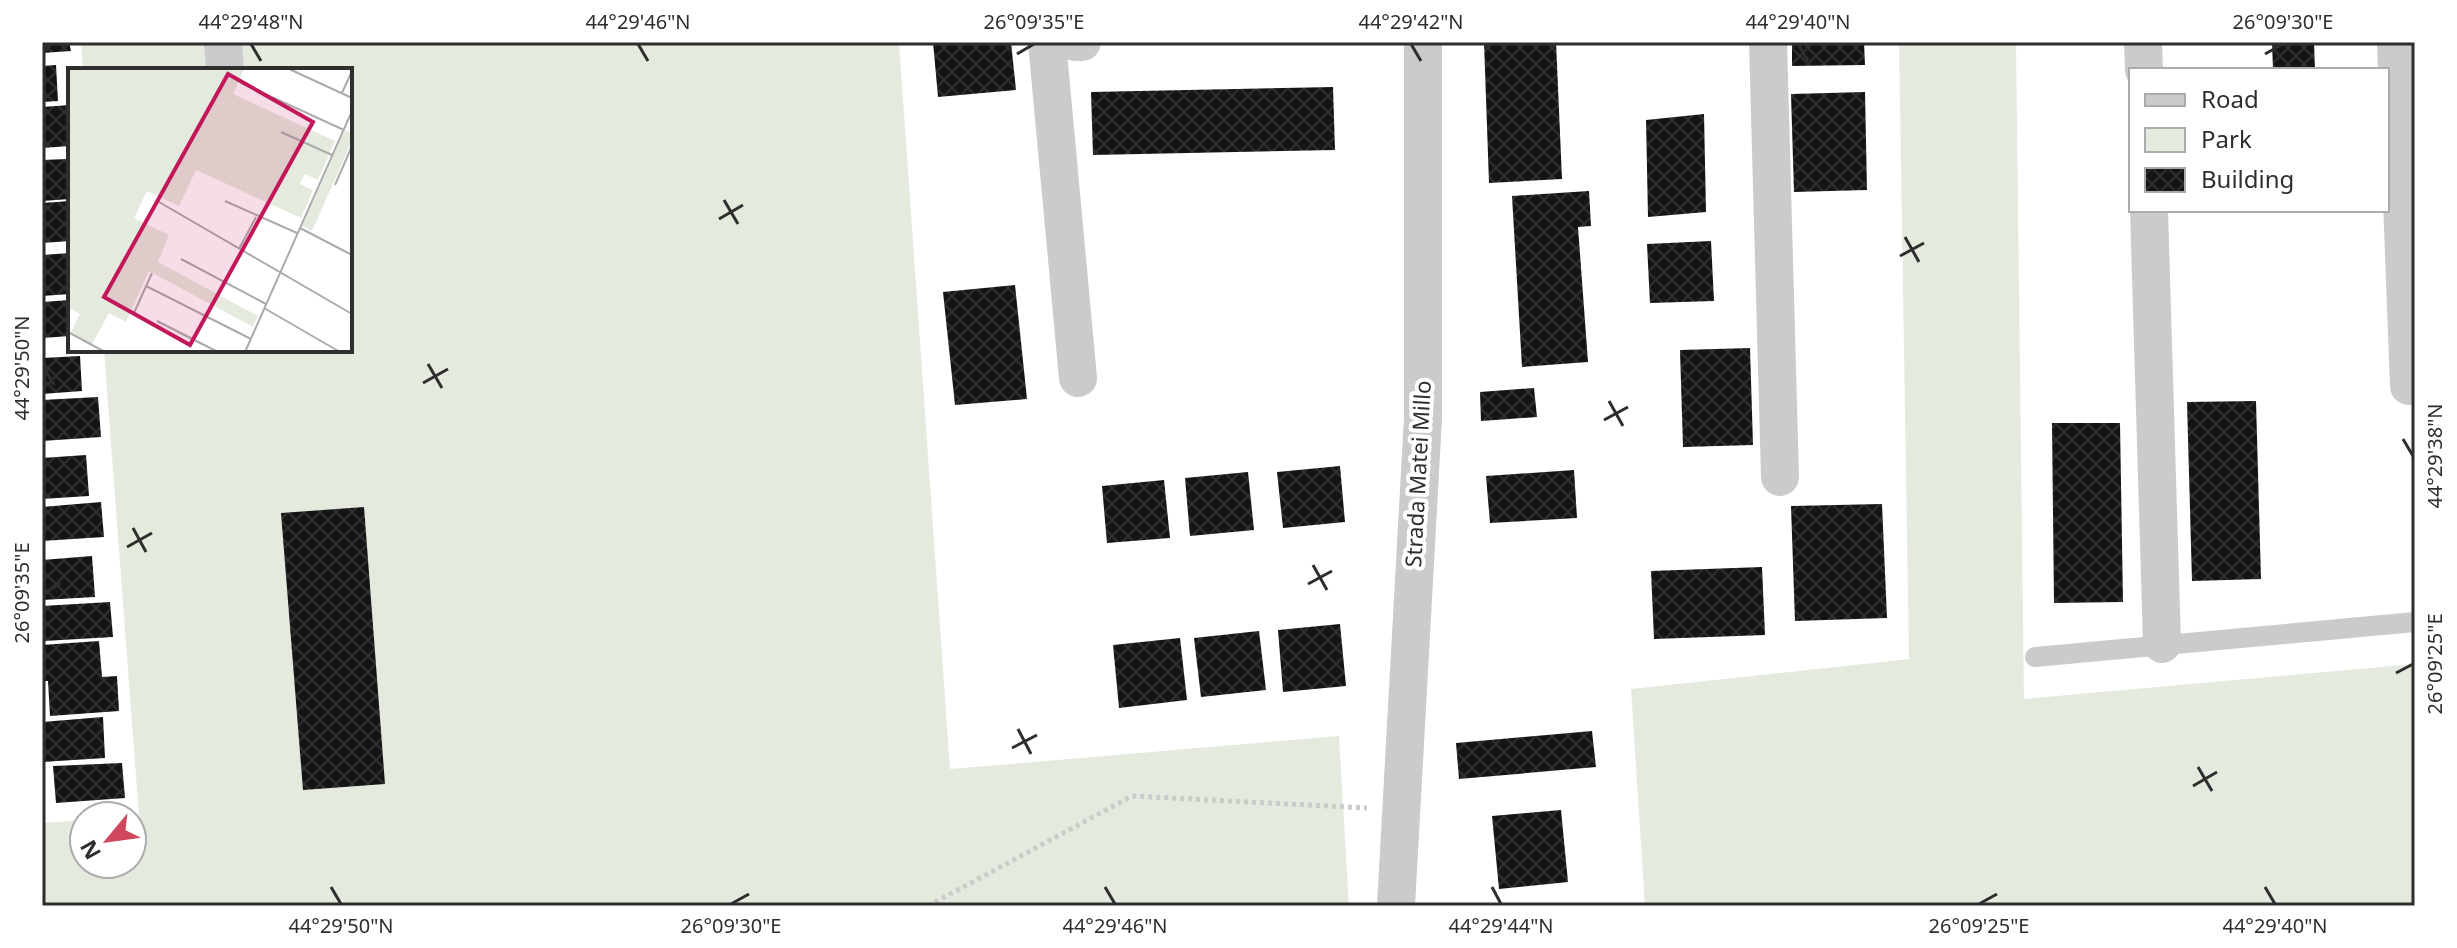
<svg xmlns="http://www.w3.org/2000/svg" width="2457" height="948" viewBox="0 0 2457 948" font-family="'Noto Sans',sans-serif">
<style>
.green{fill:#e5eade}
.building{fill:url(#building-cross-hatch)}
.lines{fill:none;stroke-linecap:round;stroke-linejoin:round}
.path{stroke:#cbcbcb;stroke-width:5;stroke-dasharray:4 4;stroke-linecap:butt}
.service{stroke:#cbcbcb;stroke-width:20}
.minor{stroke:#cbcbcb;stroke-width:38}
.ticks{fill:none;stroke:#2e2e2e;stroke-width:3}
.labels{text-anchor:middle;stroke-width:8;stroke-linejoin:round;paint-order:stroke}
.street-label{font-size:22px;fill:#2e2e2e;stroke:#fff}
.inset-road{fill:none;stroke:#ababab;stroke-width:2}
.view{fill:#c2185b;fill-opacity:0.15;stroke:#c2185b;stroke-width:4}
.inset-edge{fill:none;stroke:#2e2e2e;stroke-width:4}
.neatline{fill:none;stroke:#2e2e2e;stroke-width:3}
.ticks-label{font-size:20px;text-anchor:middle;fill:#2e2e2e}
</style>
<defs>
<pattern id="building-cross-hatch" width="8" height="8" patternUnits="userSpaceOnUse" patternTransform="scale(2)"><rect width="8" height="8" fill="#151515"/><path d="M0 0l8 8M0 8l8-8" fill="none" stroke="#2f2f2f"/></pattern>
</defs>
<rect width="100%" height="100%" fill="#fff"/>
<g class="green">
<path d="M81,42H899L950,769L1339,736L1349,906H42V823L84,820V864H132V817L139,816L104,350H350V70H83Z"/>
<path d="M1899,42H2016L2024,699L2415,664V906H1645L1631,689L1909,659Z"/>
</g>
<g class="building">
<path d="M42,42H69L71,51L42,53Z"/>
<path d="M933,42H1011L1016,90L938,97Z"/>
<path d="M1484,42H1556L1562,179L1489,183Z"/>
<path d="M1792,42H1864L1865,65L1792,66Z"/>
<path d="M2272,42H2314L2315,70H2273Z"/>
<path d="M56,65L58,101L42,102V66Z"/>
<path d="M1333,87L1335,150L1093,155L1091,92Z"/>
<path d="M1865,92L1867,190L1794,192L1791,94Z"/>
<path d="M70,105V146L42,148V107Z"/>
<path d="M1704,114L1706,212L1648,217L1646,120Z"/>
<path d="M67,159L70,199L42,201V160Z"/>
<path d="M1589,191L1591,226L1578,227L1588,362L1522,367L1512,196Z"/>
<path d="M70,201V241L42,243V203Z"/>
<path d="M1711,241L1714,301L1650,303L1647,244Z"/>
<path d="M70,253V294L42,296V255Z"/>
<path d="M1015,285L1027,399L955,405L943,292Z"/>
<path d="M70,300V336L42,338V302Z"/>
<path d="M1750,348L1753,445L1683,447L1680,350Z"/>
<path d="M80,356L82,391L42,394V358Z"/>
<path d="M1534,388L1537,417L1481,421L1480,392Z"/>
<path d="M98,397L101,437L42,441V400Z"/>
<path d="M2256,401L2261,579L2192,581L2187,402Z"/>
<path d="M2052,423H2120L2123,602L2054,603Z"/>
<path d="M86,455L89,496L42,499V458Z"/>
<path d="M1340,466L1345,522L1283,528L1277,472Z"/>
<path d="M1574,470L1577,518L1490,523L1486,476Z"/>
<path d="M1248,472L1254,530L1190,536L1185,478Z"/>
<path d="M1164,480L1170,538L1107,543L1102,486Z"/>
<path d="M101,502L104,537L42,541V507Z"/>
<path d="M1882,504L1887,618L1795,621L1791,506Z"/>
<path d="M364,507L385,784L303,790L281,513Z"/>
<path d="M92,556L95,597L42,600V560Z"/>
<path d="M1762,567L1765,635L1654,639L1651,571Z"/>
<path d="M110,602L113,637L44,641L42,606Z"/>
<path d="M1340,624L1346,686L1283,692L1278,630Z"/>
<path d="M1259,631L1266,690L1201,697L1194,638Z"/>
<path d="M1180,638L1187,700L1119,708L1113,645Z"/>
<path d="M99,641L102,677L117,676L119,711L50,716L48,681H42V645Z"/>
<path d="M103,717L105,758L42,762V722Z"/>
<path d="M1592,731L1596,767L1459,779L1456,743Z"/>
<path d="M122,763L125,798L56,803L53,766Z"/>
<path d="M1561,810L1568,882L1499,889L1492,816Z"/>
</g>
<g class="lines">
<path class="path" d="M928,906L1132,796L1367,808"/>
<path class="service" d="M2035,657L2415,622"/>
<g class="minor">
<path d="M223,42L225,70"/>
<path d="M1047,42L1078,378"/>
<path d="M1075,42H1082"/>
<path d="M1768,42L1780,477"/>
<path d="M2143,42L2144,70"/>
<path d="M2396,42L2409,386"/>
<path d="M2149,210L2162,644"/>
<path d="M1396,906L1423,418V42"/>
</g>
</g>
<path class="ticks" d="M251,44L261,61M638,44L648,61M1411,44L1421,61M1798,44L1808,61M1017,54L1034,44M2265,54L2283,44M724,200L738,224M719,219L743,205M1905,237L1919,262M1900,256L1924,243M428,364L442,388M44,368L54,385M423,383L448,369M1609,401L1623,426M1604,420L1628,407M2403,439L2413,456M133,528L146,552M127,547L152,533M1313,565L1327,590M1308,584L1332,571M44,593L61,583M2396,673L2413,664M1018,729L1031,754M1012,748L1037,735M2198,767L2212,791M2193,786L2217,772M331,887L341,904M1105,887L1115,904M1492,887L1501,904M2265,887L2275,904M731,904L749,894M1979,904L1997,894"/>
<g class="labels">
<g class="street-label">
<text transform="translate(1418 474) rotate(-87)" y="8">Strada Matei Millo</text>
</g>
</g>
<g transform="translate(68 68)">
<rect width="284" height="284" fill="#fff"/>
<path d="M0,0H184L176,1L165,26L267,73L250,112L237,106L232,116L245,122L233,150L128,102L111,138L79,123L66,150L101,167L90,194L190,248L185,259L81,203L58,254L41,245L24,276L3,264L12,246L0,239Z" fill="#e5eade"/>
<path d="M277,62L284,65V73L244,163L234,158Z" fill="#e5eade"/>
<path class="inset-road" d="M219,0L284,30M173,15L276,62M274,25L284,3M213,64L264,87M267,117L284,78M157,133L229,165M91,134L284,246M232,160L284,187M171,181L188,149M113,191L198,236M78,218L183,271M196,240L272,284M66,245L84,205M89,253L150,284M0,264L37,284M177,284L284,43"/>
<path class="view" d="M160,6L245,54L122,277L36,229Z"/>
<rect width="284" height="284" class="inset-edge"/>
</g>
<rect width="2457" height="948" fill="none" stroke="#ffffff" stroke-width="88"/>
<rect x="2129" y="68" width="260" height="144" fill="#ffffff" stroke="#ababab" stroke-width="2"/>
<rect x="2145" y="94" width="40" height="12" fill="#cbcbcb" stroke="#ababab" stroke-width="2"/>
<text x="2201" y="108" font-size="24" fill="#2e2e2e">Road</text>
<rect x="2145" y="128" width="40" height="24" fill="#e5eade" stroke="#ababab" stroke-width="2"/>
<text x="2201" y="148" font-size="24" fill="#2e2e2e">Park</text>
<rect x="2145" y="168" width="40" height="24" fill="url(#building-cross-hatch)" stroke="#ababab" stroke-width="2"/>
<text x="2201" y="188" font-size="24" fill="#2e2e2e">Building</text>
<g transform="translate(108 840) rotate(241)"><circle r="38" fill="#ffffff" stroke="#ababab" stroke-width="2"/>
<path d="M0-6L14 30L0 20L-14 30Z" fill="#cf475c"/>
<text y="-12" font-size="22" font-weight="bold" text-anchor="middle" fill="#2e2e2e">N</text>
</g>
<rect x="44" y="44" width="2369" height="860" class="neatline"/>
<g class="ticks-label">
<text x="251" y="29">44°29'48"N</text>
<text x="638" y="29">44°29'46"N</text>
<text x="1034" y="29">26°09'35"E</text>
<text x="1411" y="29">44°29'42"N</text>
<text x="1798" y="29">44°29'40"N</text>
<text x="2283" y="29">26°09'30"E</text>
<text transform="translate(22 368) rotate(-90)" y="7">44°29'50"N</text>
<text transform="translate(2435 456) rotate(-90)" y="7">44°29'38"N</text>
<text transform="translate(22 593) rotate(-90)" y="7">26°09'35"E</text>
<text transform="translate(2435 664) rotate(-90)" y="7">26°09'25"E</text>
<text x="341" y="933">44°29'50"N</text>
<text x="731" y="933">26°09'30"E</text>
<text x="1115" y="933">44°29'46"N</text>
<text x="1501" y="933">44°29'44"N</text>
<text x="1979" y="933">26°09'25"E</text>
<text x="2275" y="933">44°29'40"N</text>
</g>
</svg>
